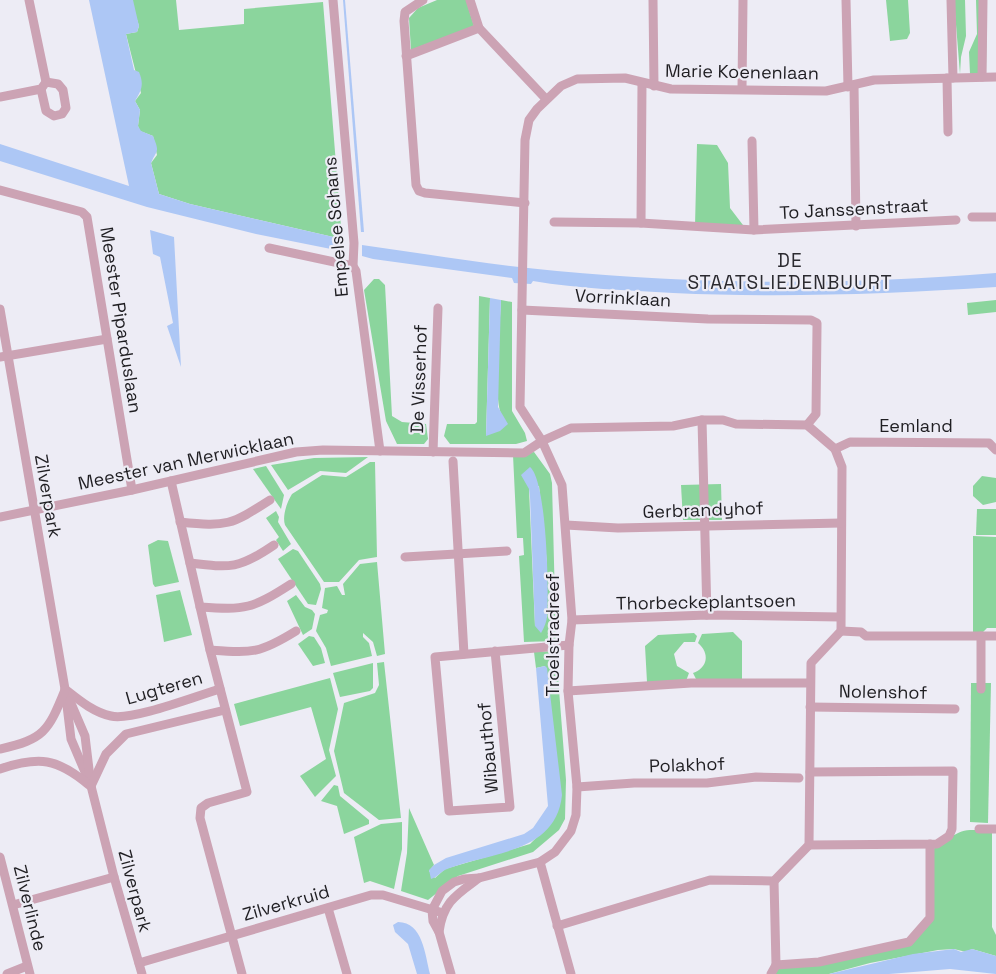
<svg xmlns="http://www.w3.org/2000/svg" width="996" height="974" viewBox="0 0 996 974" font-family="'Space Grotesk',sans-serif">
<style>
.green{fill:#8bd59d;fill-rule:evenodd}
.water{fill:#adc7f5}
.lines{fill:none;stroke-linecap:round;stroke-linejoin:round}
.street{stroke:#cca3b4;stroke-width:9}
.labels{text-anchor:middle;stroke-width:4.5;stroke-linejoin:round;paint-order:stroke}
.street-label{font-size:18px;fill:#1f1e22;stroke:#edecf5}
.neighbourhood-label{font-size:19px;letter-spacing:1px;fill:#2b2a30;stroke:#edecf5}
</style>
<rect width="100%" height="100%" fill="#edecf5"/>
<g class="green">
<path d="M131,0H176L179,30L244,24V9L323,2L342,239L190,204L159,194L151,163L157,155L153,136L140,131L138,126L140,110L135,101L141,93L126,34L137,32L139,26Z"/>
<path d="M437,0H466L474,26L411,50L409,18L418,8Z"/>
<path d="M886,0H908L910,33L907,39L890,41Z"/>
<path d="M954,0H965L966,36L961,57L960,74Z"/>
<path d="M976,0H987L986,74H970L969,52L977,34Z"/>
<path d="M697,144L717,145L728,163L730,208L746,229L695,226Z"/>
<path d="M374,279H379L385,285L392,416L402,422L426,424L428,439L424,444H397L386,421L364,290Z"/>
<path d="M479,296L490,298L486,435L501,414C493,393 500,326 501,300L512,302V411L525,433L527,441L516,444H450L444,436L447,424H475L477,422Z"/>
<path d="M996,300V312L968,315L967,303Z"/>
<path d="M534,452L550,474L552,483L556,641L524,642L519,556L524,555L523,538H517L513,455ZM539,486L547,563V617L535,626L529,489Z"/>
<path d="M368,457L346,473L320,471L288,490L271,465L314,458Z"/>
<path d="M370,462H375L377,557L359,560L339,582H324L285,525C282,516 287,502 292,494L322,475L346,477Z"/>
<path d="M266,466L284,495L281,509L253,469Z"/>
<path d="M982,476L996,478V502L983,505L973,496V486Z"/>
<path d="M721,484L722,520H683L681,485Z"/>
<path d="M977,509H996V535H976Z"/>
<path d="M276,511L279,517L278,522L291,544L283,551L276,540L279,537L266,518Z"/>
<path d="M973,536L996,537V628H987L982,633L973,632Z"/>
<path d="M158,540L168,541L179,582L155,587L153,584L148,545Z"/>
<path d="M293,549L298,551L320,584L321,589L316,605L308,604L278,559Z"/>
<path d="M377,562L385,654L377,656L373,642L363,633V637L369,643L372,656L331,666L326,648L316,631L320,615L327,613L328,610L322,608L325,588L337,586L342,595H345L343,584L360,564Z"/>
<path d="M180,590L192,635L164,642L156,595Z"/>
<path d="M296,595L305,607L312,610L315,614L312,629L303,635L287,601Z"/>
<path d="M733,632L742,641V682L697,681L693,673C708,668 710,653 698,643L702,634Z"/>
<path d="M694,633L697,636L695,642H684L674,654L677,666L689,673L686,681L647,682L645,646L658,635Z"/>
<path d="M309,636L314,637L321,648L325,663L313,666L298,644Z"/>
<path d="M556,651L566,780L565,819L559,830L533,852L458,876L428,900L401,891L407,853L409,808L434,865L429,871L435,878L445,869L530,844L552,822L545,666L536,668L534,652Z"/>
<path d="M384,662L401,818L379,820L344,793L334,751L344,703L375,693L379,685L377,663Z"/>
<path d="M373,663V688L370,691L340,697L333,673Z"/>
<path d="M330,678L338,709L329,750L336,776L315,797L300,776L326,759L311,707L240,726L234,704Z"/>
<path d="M971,683H991L988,823L970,822Z"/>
<path d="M334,785L338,786L340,796L369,820V824L344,834L337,806L321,801Z"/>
<path d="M402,822V849L394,889L370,881L364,883L354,837L381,824Z"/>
<path d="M970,830H992V927L996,935V956L972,949L966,952L954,949L938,950L870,963L829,974H775L778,968L896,948L927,926L931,850C945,843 954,831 970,830Z"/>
</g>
<g class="water">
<path d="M89,0H133L139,26L137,32L126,34L134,70L139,72C144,84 142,90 135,101L140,110L138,126L141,131L153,136C160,153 157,149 151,163L159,194L190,204L342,239L343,246L336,250L256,234L147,207L0,161V144L129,186Z"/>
<path d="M343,0H345L364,232H361Z"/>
<path d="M150,230L174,237L181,367L167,326L173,323L160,257L153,254Z"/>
<path d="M362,245C427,254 492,265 557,271C703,285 850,285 996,273V287C888,294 781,298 673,293C627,290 579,289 533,281L531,284L514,283L512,278L373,259L362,256Z"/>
<path d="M490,298L501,300L498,407L508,424L500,431L486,436Z"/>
<path d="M530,467C547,481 549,591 547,615C547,621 544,628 541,633L535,626L530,497L529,489L521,475Z"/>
<path d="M545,666L547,668L562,795C556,854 489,852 447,869C441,871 438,877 431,879L429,870L434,865L446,858L524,834L533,828L548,806L536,668Z"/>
<path d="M398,922C423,922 425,955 430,974H417L408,944L395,932L393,925Z"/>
<path d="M954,949L961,952L972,949L996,956V974L950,969L889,974H829L913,954Z"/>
</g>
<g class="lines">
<g class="street">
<path d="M333,0L354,243L353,266L356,271L380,451"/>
<path d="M423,0L405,12L404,21L416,185L419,191L425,193L525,203"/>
<path d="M653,0L654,86"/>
<path d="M846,0L848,87"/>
<path d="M951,0L953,78"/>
<path d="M479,28L546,99"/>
<path d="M406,56L479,28L470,0"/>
<path d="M982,77L983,0"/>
<path d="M947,78L948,132"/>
<path d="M854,85L856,226"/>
<path d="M41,89L46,111L54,116L62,114L66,108L63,90L58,84L46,82"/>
<path d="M742,89L743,0"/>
<path d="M0,97L41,89L46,82L29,0"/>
<path d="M752,141L754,230"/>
<path d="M0,190L82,212L87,217L132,490"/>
<path d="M972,217H996"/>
<path d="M554,222L641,223L754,230L956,220"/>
<path d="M641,223L642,83"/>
<path d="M269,248L353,266"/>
<path d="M0,309L65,689L71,739L91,786"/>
<path d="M522,310L708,319L811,320L817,323V327L816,414L807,425"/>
<path d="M0,357L107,339"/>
<path d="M702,420L707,615"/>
<path d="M835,449L850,442L989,443L996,450"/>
<path d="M433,452L438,308"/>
<path d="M453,461L464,654"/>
<path d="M171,481L210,650L247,792L208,803L201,808L200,818L242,974"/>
<path d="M0,517L132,490L296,452L323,450L524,453L542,441L571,428L673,426L702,420H723L736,424L807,425L835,449L842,467L841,631L811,663L809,845L774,881L710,880L557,926"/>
<path d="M180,522C227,527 231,525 270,500"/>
<path d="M566,525L618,528L841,523"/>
<path d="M405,557L507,551"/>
<path d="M190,563C231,568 239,569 274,545"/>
<path d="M200,607C246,610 252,609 291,584"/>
<path d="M572,620L707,615L840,617"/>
<path d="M841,631L861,632L866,636H996"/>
<path d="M981,636V689"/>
<path d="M210,650C252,653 259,654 296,631"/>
<path d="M495,651L510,807L449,811L435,657L569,645"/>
<path d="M65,689C79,700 93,712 111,716C132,721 196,696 220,689"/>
<path d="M568,691L691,683H810"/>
<path d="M70,701L85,736L91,786L114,877L142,974"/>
<path d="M810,707L955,709"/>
<path d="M0,749C44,739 48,732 65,690"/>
<path d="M0,769C39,756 57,758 89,785"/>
<path d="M91,786L106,754L126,734L225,710"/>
<path d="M577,787L634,783H707L756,777L799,778"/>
<path d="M979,829H996"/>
<path d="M809,845L937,844L949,836L952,829L953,771L810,772"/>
<path d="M0,857L30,974"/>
<path d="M540,862L571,974"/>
<path d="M774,881L776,965L819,962L909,942L930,918V844"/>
<path d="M13,905L114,877"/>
<path d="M328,908L347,974"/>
<path d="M439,932C443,902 456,895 479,878"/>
<path d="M139,963L371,895H383L443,913"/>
<path d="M7,974L27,966"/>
<path d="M451,974L439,932L433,921L432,910L442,891L454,882L464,879L479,878L540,862L555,852L571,831L576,815L577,787L568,691L569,645L572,620L562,485L542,441L520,407L525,140L529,120L537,109L561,86L577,79L625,78L671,89L826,91L874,80L996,77"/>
<path d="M771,974L776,965"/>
</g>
</g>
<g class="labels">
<g class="street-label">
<text transform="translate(742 72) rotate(1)" y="6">Marie Koenenlaan</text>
<text transform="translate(854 209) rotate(-3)" y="6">To Janssenstraat</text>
<text transform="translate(336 227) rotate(-95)" y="6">Empelse Schans</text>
<text transform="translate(623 298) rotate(3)" y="6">Vorrinklaan</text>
<text transform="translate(121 320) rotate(81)" y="6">Meester Piparduslaan</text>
<text transform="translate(419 379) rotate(-88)" y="6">De Visserhof</text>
<text x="916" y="432">Eemland</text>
<text transform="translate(186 461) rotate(-12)" y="6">Meester van Merwicklaan</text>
<text transform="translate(48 496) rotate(80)" y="6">Zilverpark</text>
<text transform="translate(703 510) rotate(-2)" y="6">Gerbrandyhof</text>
<text transform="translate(706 602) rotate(-1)" y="6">Thorbeckeplantsoen</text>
<text transform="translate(553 635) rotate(-90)" y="6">Troelstradreef</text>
<text transform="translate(164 688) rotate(-16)" y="6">Lugteren</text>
<text transform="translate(883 692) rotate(1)" y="6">Nolenshof</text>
<text transform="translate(488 748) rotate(-95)" y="6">Wibauthof</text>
<text transform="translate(687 765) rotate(-2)" y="6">Polakhof</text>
<text transform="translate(135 891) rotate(75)" y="6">Zilverpark</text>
<text transform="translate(286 903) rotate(-16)" y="6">Zilverkruid</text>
<text transform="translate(30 908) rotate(76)" y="6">Zilverlinde</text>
</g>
<g class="neighbourhood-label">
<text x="790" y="267">DE<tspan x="790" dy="22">STAATSLIEDENBUURT</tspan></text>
</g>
</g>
</svg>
